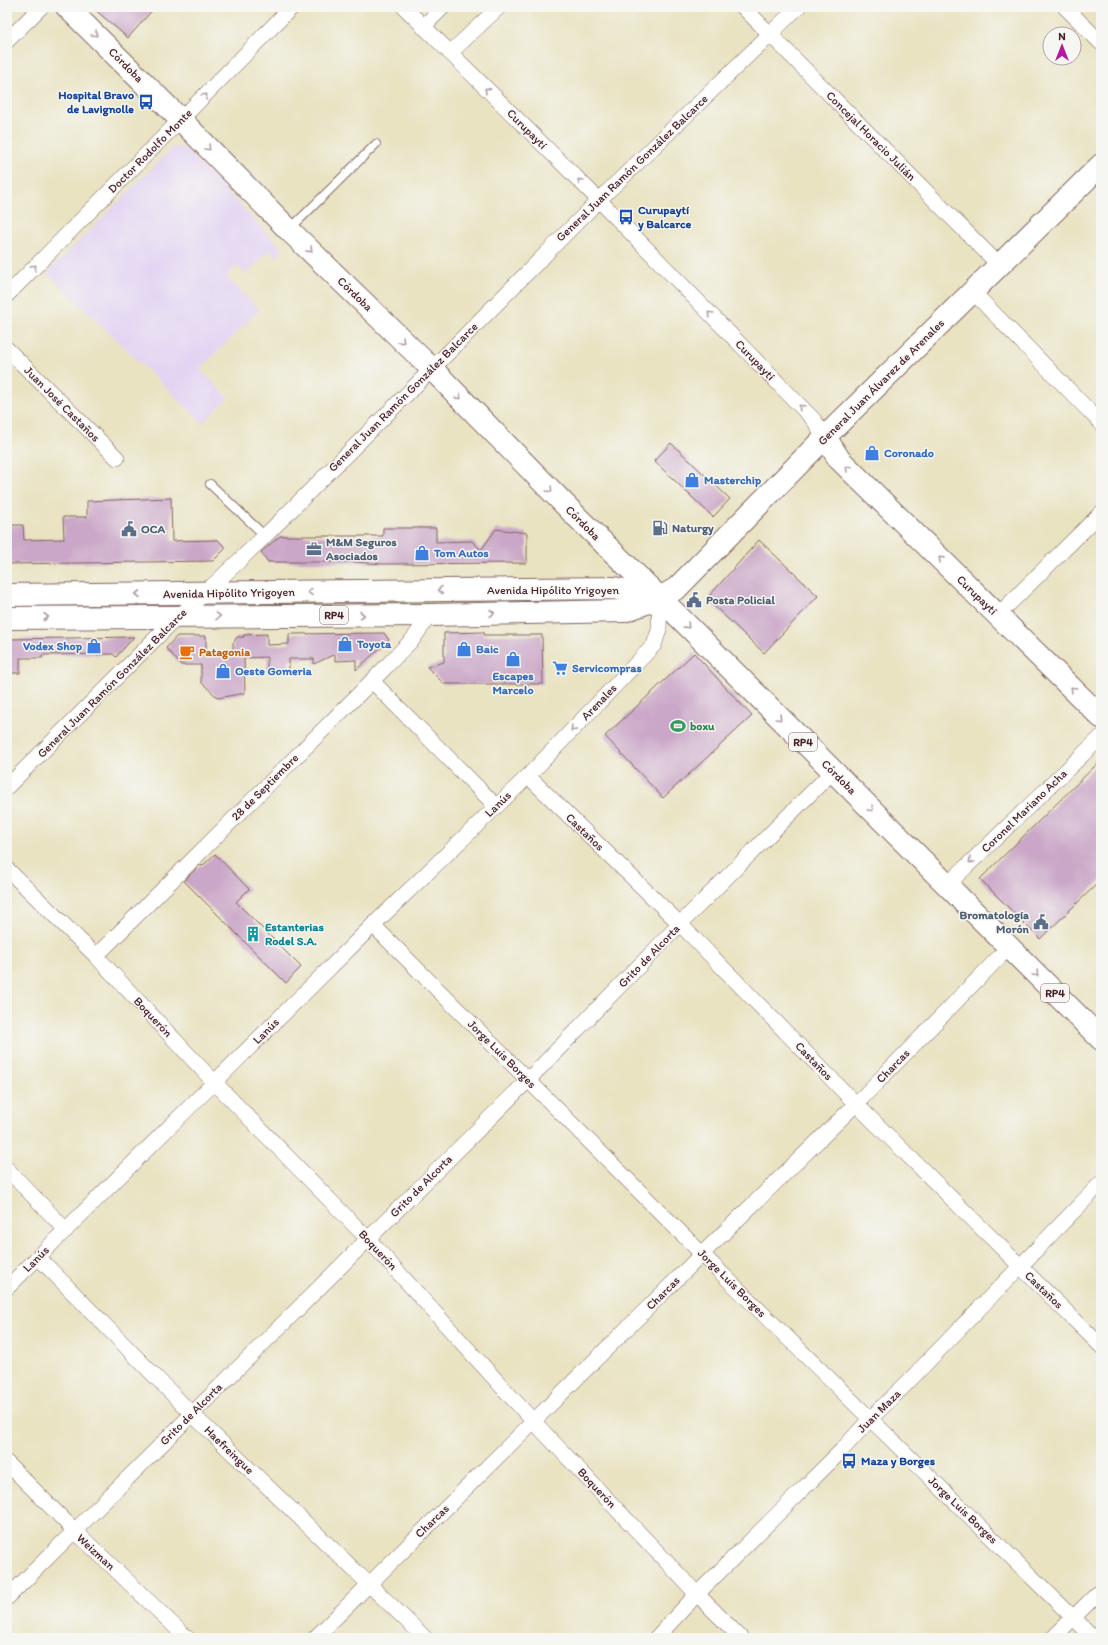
<svg xmlns="http://www.w3.org/2000/svg" width="1108" height="1645" viewBox="0 0 1108 1645" font-family="Itim,sans-serif">
<style>
.built{fill:#e3d4f3}
.green{fill:#b3cd72;stroke:#7e764e}
.building{fill:#caa7c8}
.lines{fill:none;stroke-linecap:round;stroke-linejoin:round}
.lane-casing{stroke:#826460;stroke-width:10}
.street-casing{stroke:#826460;stroke-width:16}
.secondary-casing{stroke:#826460;stroke-width:24}
.primary-casing{stroke:#826460;stroke-width:24}
.lane{stroke:#fff;stroke-width:8}
.street{stroke:#fff;stroke-width:15}
.secondary{stroke:#fff;stroke-width:22}
.primary{stroke:#fff;stroke-width:22}
.oneway{stroke:#ae9aa0}
.labels{text-anchor:middle;stroke-width:3;stroke-linejoin:round;paint-order:stroke}
.shield{fill:#f6f6f2;stroke:#7e6067;stroke-width:1}
.shield-label{font-size:11px;font-weight:bold;fill:#4a1f2b}
.street-label{font-size:12px;fill:#4a1f2b;stroke:#f6f6f2}
.transit-label{font-size:12px;font-weight:bold;fill:#164399;stroke:#f6f6f2;text-anchor:start}
.shop-label{font-size:12px;font-weight:bold;fill:#366cbe;stroke:#f6f6f2;text-anchor:start}
.service-label{font-size:12px;font-weight:bold;fill:#4e5e75;stroke:#f6f6f2;text-anchor:start}
.food-label{font-size:12px;font-weight:bold;fill:#c56008;stroke:#f6f6f2;text-anchor:start}
.leisure-label{font-size:12px;font-weight:bold;fill:#27864d;stroke:#f6f6f2;text-anchor:start}
.culture-label{font-size:12px;font-weight:bold;fill:#0d838f;stroke:#f6f6f2;text-anchor:start}
</style>
<rect width="100%" height="100%" fill="#f6f6f2"/>
<filter id="ink" filterUnits="userSpaceOnUse"><feTurbulence type="fractalNoise" baseFrequency=".025" numOctaves="2"/><feDisplacementMap in="SourceGraphic" scale="8" xChannelSelector="R" yChannelSelector="G"/><feConvolveMatrix kernelMatrix="1 2 1 2 8 2 1 2 1" color-interpolation-filters="sRGB"/></filter>
<filter id="wash" filterUnits="userSpaceOnUse"><feTurbulence type="fractalNoise" baseFrequency=".012" numOctaves="4" result="noise"/><feDisplacementMap in="SourceGraphic" scale="16" xChannelSelector="R" yChannelSelector="G"/><feGaussianBlur stdDeviation="0.9" result="paint"/><feColorMatrix in="noise" values="0 0 0 0 0 0 0 0 0 0 0 0 0 0 0 0 0 1.4 0 .05"/><feComposite in="paint" operator="in"/></filter>
<g filter="url(#wash)">
<rect width="100%" height="100%" fill="#e9e3c2"/>
<path class="built" d="M173,147L185,148L283,250L276,257L270,250L246,274L237,265L226,276L259,310L200,369L228,398L203,423L47,273Z"/>
<g class="green">
<path d="M597,597V602L244,605V600Z"/>
<path d="M120,601V606L7,608V603Z"/>
</g>
<g id="blocks">
<g class="building">
<path d="M92,7H155L128,38Z"/>
<path d="M671,443L730,499L713,517L654,461Z"/>
<path d="M171,498L172,541L218,540L226,548L213,561L7,564V525H23L24,540L64,539L63,517H87V501Z"/>
<path d="M383,528H436V542L472,541L481,550L496,529L527,533V563L383,564L355,562H268L261,552L280,536H383Z"/>
<path d="M759,540L818,596L764,653L712,604L710,595Z"/>
<path d="M484,632V635H542L543,684H444L427,667L444,662V633Z"/>
<path d="M384,633L389,640L356,670V660L335,661V654L314,664V659H289V672H267V657L244,658L245,693L218,698L201,682V665H181L166,648L177,636H206V655H233V643L237,637H244L243,635L267,634V645L289,644V634Z"/>
<path d="M134,637L116,657L113,654L42,655V658H20V673H7V639Z"/>
<path d="M694,653L752,716L663,798L605,736Z"/>
<path d="M1101,760V880L1040,939L980,879Z"/>
<path d="M215,854L249,889L236,902L301,967L286,983L184,881L200,865L202,866Z"/>
</g>
</g>
</g>
<g filter="url(#ink)">
<use href="#blocks" fill-opacity="0" stroke="#826460" stroke-width="1"/>
<g class="lines">
<g class="lane-casing">
<g id="lane">
<path d="M290,229L376,144"/>
<path d="M210,484L265,536"/>
</g>
</g>
<g class="street-casing">
<g id="street">
<path d="M404,7L599,200L813,419L825,437"/>
<path d="M743,7L999,265"/>
<path d="M1065,7L1101,43"/>
<path d="M423,27L443,7"/>
<path d="M7,41L41,7"/>
<path d="M450,53L499,7"/>
<path d="M972,291L1101,423"/>
<path d="M7,295L292,7"/>
<path d="M7,349L117,458"/>
<path d="M998,615L1101,513"/>
<path d="M372,681L496,806"/>
<path d="M528,776L680,924L856,1104L1101,1346"/>
<path d="M7,787L167,627L205,593L265,536L432,369L599,200L798,7"/>
<path d="M7,869L96,956L214,1082L368,1239L534,1422L697,1594L741,1638"/>
<path d="M947,885L1101,737"/>
<path d="M373,925L702,1254L1094,1638"/>
<path d="M96,956L372,681L413,639L430,615"/>
<path d="M7,1169L66,1230"/>
<path d="M38,1257L192,1414L425,1638"/>
<path d="M7,1288L373,925L528,776L654,645L659,630L660,598"/>
<path d="M7,1463L74,1530L187,1638"/>
<path d="M7,1598L528,1080L680,924L833,771"/>
<path d="M315,1638L702,1254L856,1104L1009,947"/>
<path d="M656,1638L697,1594L842,1450L870,1419L904,1386L1101,1183"/>
<path d="M1053,1638L1101,1590"/>
</g>
</g>
<g class="secondary-casing">
<g id="secondary">
<path d="M67,7L181,120L289,230L432,369L577,517L660,598"/>
<path d="M825,437L1101,165"/>
</g>
</g>
<g class="primary-casing">
<g id="primary">
<path d="M7,595L614,588L660,598"/>
<path d="M660,598L1101,1039"/>
<path d="M7,618L430,615L624,611L660,598L677,588L825,437L839,459L1101,717"/>
</g>
</g>
<use href="#lane" class="lane"/>
<use href="#street" class="street"/>
<use href="#secondary" class="secondary"/>
<use href="#primary" class="primary"/>
</g>
<defs><path id="oneway-chevron" d="M-2-3.5L2.5 0L-2 3.5" fill="none" stroke-width="1.6" stroke-linecap="round" stroke-linejoin="round"/></defs>
<g class="oneway">
<use href="#oneway-chevron" transform="translate(95 34) rotate(45)"/>
<use href="#oneway-chevron" transform="translate(487 90) rotate(-135)"/>
<use href="#oneway-chevron" transform="translate(205 96) rotate(-46)"/>
<use href="#oneway-chevron" transform="translate(208 148) rotate(46)"/>
<use href="#oneway-chevron" transform="translate(580 181) rotate(-135)"/>
<use href="#oneway-chevron" transform="translate(310 250) rotate(44)"/>
<use href="#oneway-chevron" transform="translate(34 267) rotate(-45)"/>
<use href="#oneway-chevron" transform="translate(710 314) rotate(-134)"/>
<use href="#oneway-chevron" transform="translate(402 341) rotate(44)"/>
<use href="#oneway-chevron" transform="translate(459 397) rotate(45)"/>
<use href="#oneway-chevron" transform="translate(801 407) rotate(-134)"/>
<use href="#oneway-chevron" transform="translate(848 468) rotate(-136)"/>
<use href="#oneway-chevron" transform="translate(550 490) rotate(45)"/>
<use href="#oneway-chevron" transform="translate(941 559) rotate(-136)"/>
<use href="#oneway-chevron" transform="translate(440 590) rotate(179)"/>
<use href="#oneway-chevron" transform="translate(310 592) rotate(179)"/>
<use href="#oneway-chevron" transform="translate(138 594) rotate(180)"/>
<use href="#oneway-chevron" transform="translate(492 613) rotate(-1)"/>
<use href="#oneway-chevron" transform="translate(362 615)"/>
<use href="#oneway-chevron" transform="translate(218 616) rotate(-1)"/>
<use href="#oneway-chevron" transform="translate(46 617)"/>
<use href="#oneway-chevron" transform="translate(687 626) rotate(46)"/>
<use href="#oneway-chevron" transform="translate(1073 689) rotate(-135)"/>
<use href="#oneway-chevron" transform="translate(779 718) rotate(45)"/>
<use href="#oneway-chevron" transform="translate(573 729) rotate(134)"/>
<use href="#oneway-chevron" transform="translate(871 809) rotate(45)"/>
<use href="#oneway-chevron" transform="translate(971 861) rotate(135)"/>
<use href="#oneway-chevron" transform="translate(1036 974) rotate(45)"/>
</g>
</g>
<defs>
<g id="bus-bare" transform="scale(1.2)"><path d="M-5-6H5V4H4V6H2V4H-2V6H-4V4H-5ZM-3.5-4V0h7V-4ZM-3.5 1.2v1.5H-2V1.2ZM2 1.2v1.5H3.5V1.2Z" fill="#1a4fb4" stroke="#f6f6f2" stroke-width="2.5" paint-order="stroke"/></g>
<g id="shop-bare" transform="scale(1.2)"><path d="M-5-2.5h2.3a2.7 3.5 0 0 1 5.4 0H5L5.5 6h-11ZM-1.5-2.5h3a1.5 2.3 0 0 0-3 0Z" fill="#3f7fe0" stroke="#f6f6f2" stroke-width="2.5" paint-order="stroke"/></g>
<g id="fuel-bare" transform="scale(1.2)"><path d="M-5.5-6h7V0h2V4h1.3V-2.5L3-4.5l.8-.8L6-3V5H2.5V1h-1V6h-7ZM-4.2-4.7v3.2H.2V-4.7Z" fill="#5c6f8a" stroke="#f6f6f2" stroke-width="2.5" paint-order="stroke"/></g>
<g id="civic-bare" transform="scale(1.2)"><path d="M-.6-6.5H3V-4.5H.6V-3L4-1V1h2V6H-6V1h2V-1L-.6-3ZM-1.2 2.5V6h2.4V2.5Z" fill="#5c6f8a" stroke="#f6f6f2" stroke-width="2.5" paint-order="stroke"/></g>
<g id="office-bare" transform="scale(1.2)"><path d="M-6-3h4V-5.5h4V-3h4V5H-6ZM-1-4.5V-3h2v-1.5ZM-6 0V1H6V0Z" fill="#5c6f8a" stroke="#f6f6f2" stroke-width="2.5" paint-order="stroke"/></g>
<g id="cafe-bare" transform="scale(1.2)"><path d="M-5.5-4.5H6V0H3Q3 3.5 0 3.5H-2.5Q-5.5 3.5-5.5 0ZM3-3.2v2h1.7v-2ZM-6 4.5H4V6H-6Z" fill="#e8710a" stroke="#f6f6f2" stroke-width="2.5" paint-order="stroke"/></g>
<g id="supermarket-bare" transform="scale(1.2)"><path d="M-6-5.5h2.5l.6 2H6L4.5 2H-2.5L-4.4-4H-6ZM-1.5 3.2a1.3 1.3 0 1 0 .1 0ZM3 3.2a1.3 1.3 0 1 0 .1 0Z" fill="#3f7fe0" stroke="#f6f6f2" stroke-width="2.5" paint-order="stroke"/></g>
<g id="stadium-bare" transform="scale(1.2)"><path d="M0-5a6.5 5 0 1 0 0 10a6.5 5 0 1 0 0-10ZM-3.5-1.8h7v3.6h-7Z" fill="#2e9e5b" stroke="#f6f6f2" stroke-width="2.5" paint-order="stroke"/></g>
<g id="building-bare" transform="scale(1.2)"><path d="M-4-6H4V6H1V3H-1V6H-4ZM-2.5-4.3h1.7v1.8h-1.7ZM.8-4.3h1.7v1.8H.8ZM-2.5-1h1.7V.8h-1.7ZM.8-1h1.7V.8H.8Z" fill="#0f9aa8" stroke="#f6f6f2" stroke-width="2.5" paint-order="stroke"/></g>
</defs>
<g fill-rule="evenodd">
<use href="#bus-bare" x="146" y="102"/>
<use href="#bus-bare" x="626" y="217"/>
<use href="#shop-bare" x="872" y="453"/>
<use href="#shop-bare" x="692" y="480"/>
<use href="#fuel-bare" x="660" y="528"/>
<use href="#civic-bare" x="129" y="529"/>
<use href="#office-bare" x="314" y="549"/>
<use href="#shop-bare" x="422" y="553"/>
<use href="#civic-bare" x="694" y="600"/>
<use href="#shop-bare" x="345" y="644"/>
<use href="#shop-bare" x="94" y="646"/>
<use href="#shop-bare" x="464" y="649"/>
<use href="#cafe-bare" x="187" y="652"/>
<use href="#shop-bare" x="513" y="659"/>
<use href="#supermarket-bare" x="560" y="668"/>
<use href="#shop-bare" x="223" y="671"/>
<use href="#stadium-bare" x="678" y="726"/>
<use href="#civic-bare" x="1041" y="922"/>
<use href="#building-bare" x="253" y="934"/>
<use href="#bus-bare" x="849" y="1461"/>
</g>
<g class="labels">
<g class="shield">
<rect x="320" y="606" width="28" height="18" rx="3"/>
<rect x="789" y="733" width="28" height="18" rx="3"/>
<rect x="1041" y="984" width="28" height="18" rx="3"/>
</g>
<g class="shield-label">
<text x="334" y="619">RP4</text>
<text x="803" y="746">RP4</text>
<text x="1055" y="997">RP4</text>
</g>
<g class="street-label">
<text transform="translate(126 65) rotate(45)" y="4">Córdoba</text>
<text transform="translate(527 129) rotate(45)" y="4">Curupaytí</text>
<text transform="translate(871 136) rotate(45)" y="4">Concejal Horacio Julián</text>
<text transform="translate(150 151) rotate(-45)" y="4">Doctor Rodolfo Monte</text>
<text transform="translate(632 168) rotate(-44)" y="4">General Juan Ramón González Balcarce</text>
<text transform="translate(355 294) rotate(44)" y="4">Córdoba</text>
<text transform="translate(755 360) rotate(46)" y="4">Curupaytí</text>
<text transform="translate(881 382) rotate(-45)" y="4">General Juan Álvarez de Arenales</text>
<text transform="translate(403 397) rotate(-45)" y="4">General Juan Ramón González Balcarce</text>
<text transform="translate(62 404) rotate(45)" y="4">Juan José Castaños</text>
<text transform="translate(583 523) rotate(45)" y="4">Córdoba</text>
<text x="553" y="594">Avenida Hipólito Yrigoyen</text>
<text transform="translate(229 593) rotate(-1)" y="4">Avenida Hipólito Yrigoyen</text>
<text transform="translate(977 595) rotate(44)" y="4">Curupaytí</text>
<text transform="translate(112 683) rotate(-45)" y="4">General Juan Ramón González Balcarce</text>
<text transform="translate(599 702) rotate(-46)" y="4">Arenales</text>
<text transform="translate(839 777) rotate(45)" y="4">Córdoba</text>
<text transform="translate(265 787) rotate(-45)" y="4">28 de Septiembre</text>
<text transform="translate(498 804) rotate(-44)" y="4">Lanús</text>
<text transform="translate(1024 811) rotate(-44)" y="4">Coronel Mariano Acha</text>
<text transform="translate(585 832) rotate(44)" y="4">Castaños</text>
<text transform="translate(649 956) rotate(-46)" y="4">Grito de Alcorta</text>
<text transform="translate(153 1017) rotate(47)" y="4">Boquerón</text>
<text transform="translate(266 1031) rotate(-45)" y="4">Lanús</text>
<text transform="translate(502 1054) rotate(45)" y="4">Jorge Luis Borges</text>
<text transform="translate(814 1061) rotate(46)" y="4">Castaños</text>
<text transform="translate(893 1066) rotate(-46)" y="4">Charcas</text>
<text transform="translate(421 1186) rotate(-45)" y="4">Grito de Alcorta</text>
<text transform="translate(378 1250) rotate(47)" y="4">Boquerón</text>
<text transform="translate(36 1259) rotate(-45)" y="4">Lanús</text>
<text transform="translate(732 1283) rotate(45)" y="4">Jorge Luis Borges</text>
<text transform="translate(1044 1290) rotate(44)" y="4">Castaños</text>
<text transform="translate(663 1293) rotate(-45)" y="4">Charcas</text>
<text transform="translate(879 1411) rotate(-45)" y="4">Juan Maza</text>
<text transform="translate(191 1414) rotate(-45)" y="4">Grito de Alcorta</text>
<text transform="translate(229 1450) rotate(44)" y="4">Haefreingue</text>
<text transform="translate(597 1488) rotate(47)" y="4">Boquerón</text>
<text transform="translate(963 1510) rotate(44)" y="4">Jorge Luis Borges</text>
<text transform="translate(432 1521) rotate(-44)" y="4">Charcas</text>
<text transform="translate(96 1552) rotate(43)" y="4">Weizman</text>
</g>
<g class="transit-label">
<text x="134" y="99" text-anchor="end">Hospital Bravo<tspan x="134" dy="14">de Lavignolle</tspan></text>
<text x="638" y="214">Curupaytí<tspan x="638" dy="14">y Balcarce</tspan></text>
<text x="861" y="1465">Maza y Borges</text>
</g>
<g class="shop-label">
<text x="884" y="457">Coronado</text>
<text x="704" y="484">Masterchip</text>
<text x="434" y="557">Tom Autos</text>
<text x="357" y="648">Toyota</text>
<text x="82" y="650" text-anchor="end">Vodex Shop</text>
<text x="476" y="653">Baic</text>
<text x="572" y="672">Servicompras</text>
<text x="235" y="675">Oeste Gomeria</text>
<text x="513" y="680" text-anchor="middle">Escapes<tspan x="513" dy="14">Marcelo</tspan></text>
</g>
<g class="service-label">
<text x="672" y="532">Naturgy</text>
<text x="141" y="533">OCA</text>
<text x="326" y="546">M&amp;M Seguros<tspan x="326" dy="14">Asociados</tspan></text>
<text x="706" y="604">Posta Policial</text>
<text x="1029" y="919" text-anchor="end">Bromatología<tspan x="1029" dy="14">Morón</tspan></text>
</g>
<g class="food-label">
<text x="199" y="656">Patagonia</text>
</g>
<g class="leisure-label">
<text x="690" y="730">boxu</text>
</g>
<g class="culture-label">
<text x="265" y="931">Estanterias<tspan x="265" dy="14">Rodel S.A.</tspan></text>
</g>
</g>
<rect width="1108" height="1645" fill="none" stroke="#f6f6f2" stroke-width="24"/>
<g transform="translate(1062 46)"><circle r="19" fill="#f6f6f2" stroke="#b1a0a2"/>
<path d="M0-3L7 15L0 10L-7 15Z" fill="#b5179e"/>
<text y="-6" font-size="11" font-weight="bold" text-anchor="middle" fill="#4a1f2b">N</text>
</g>
</svg>
